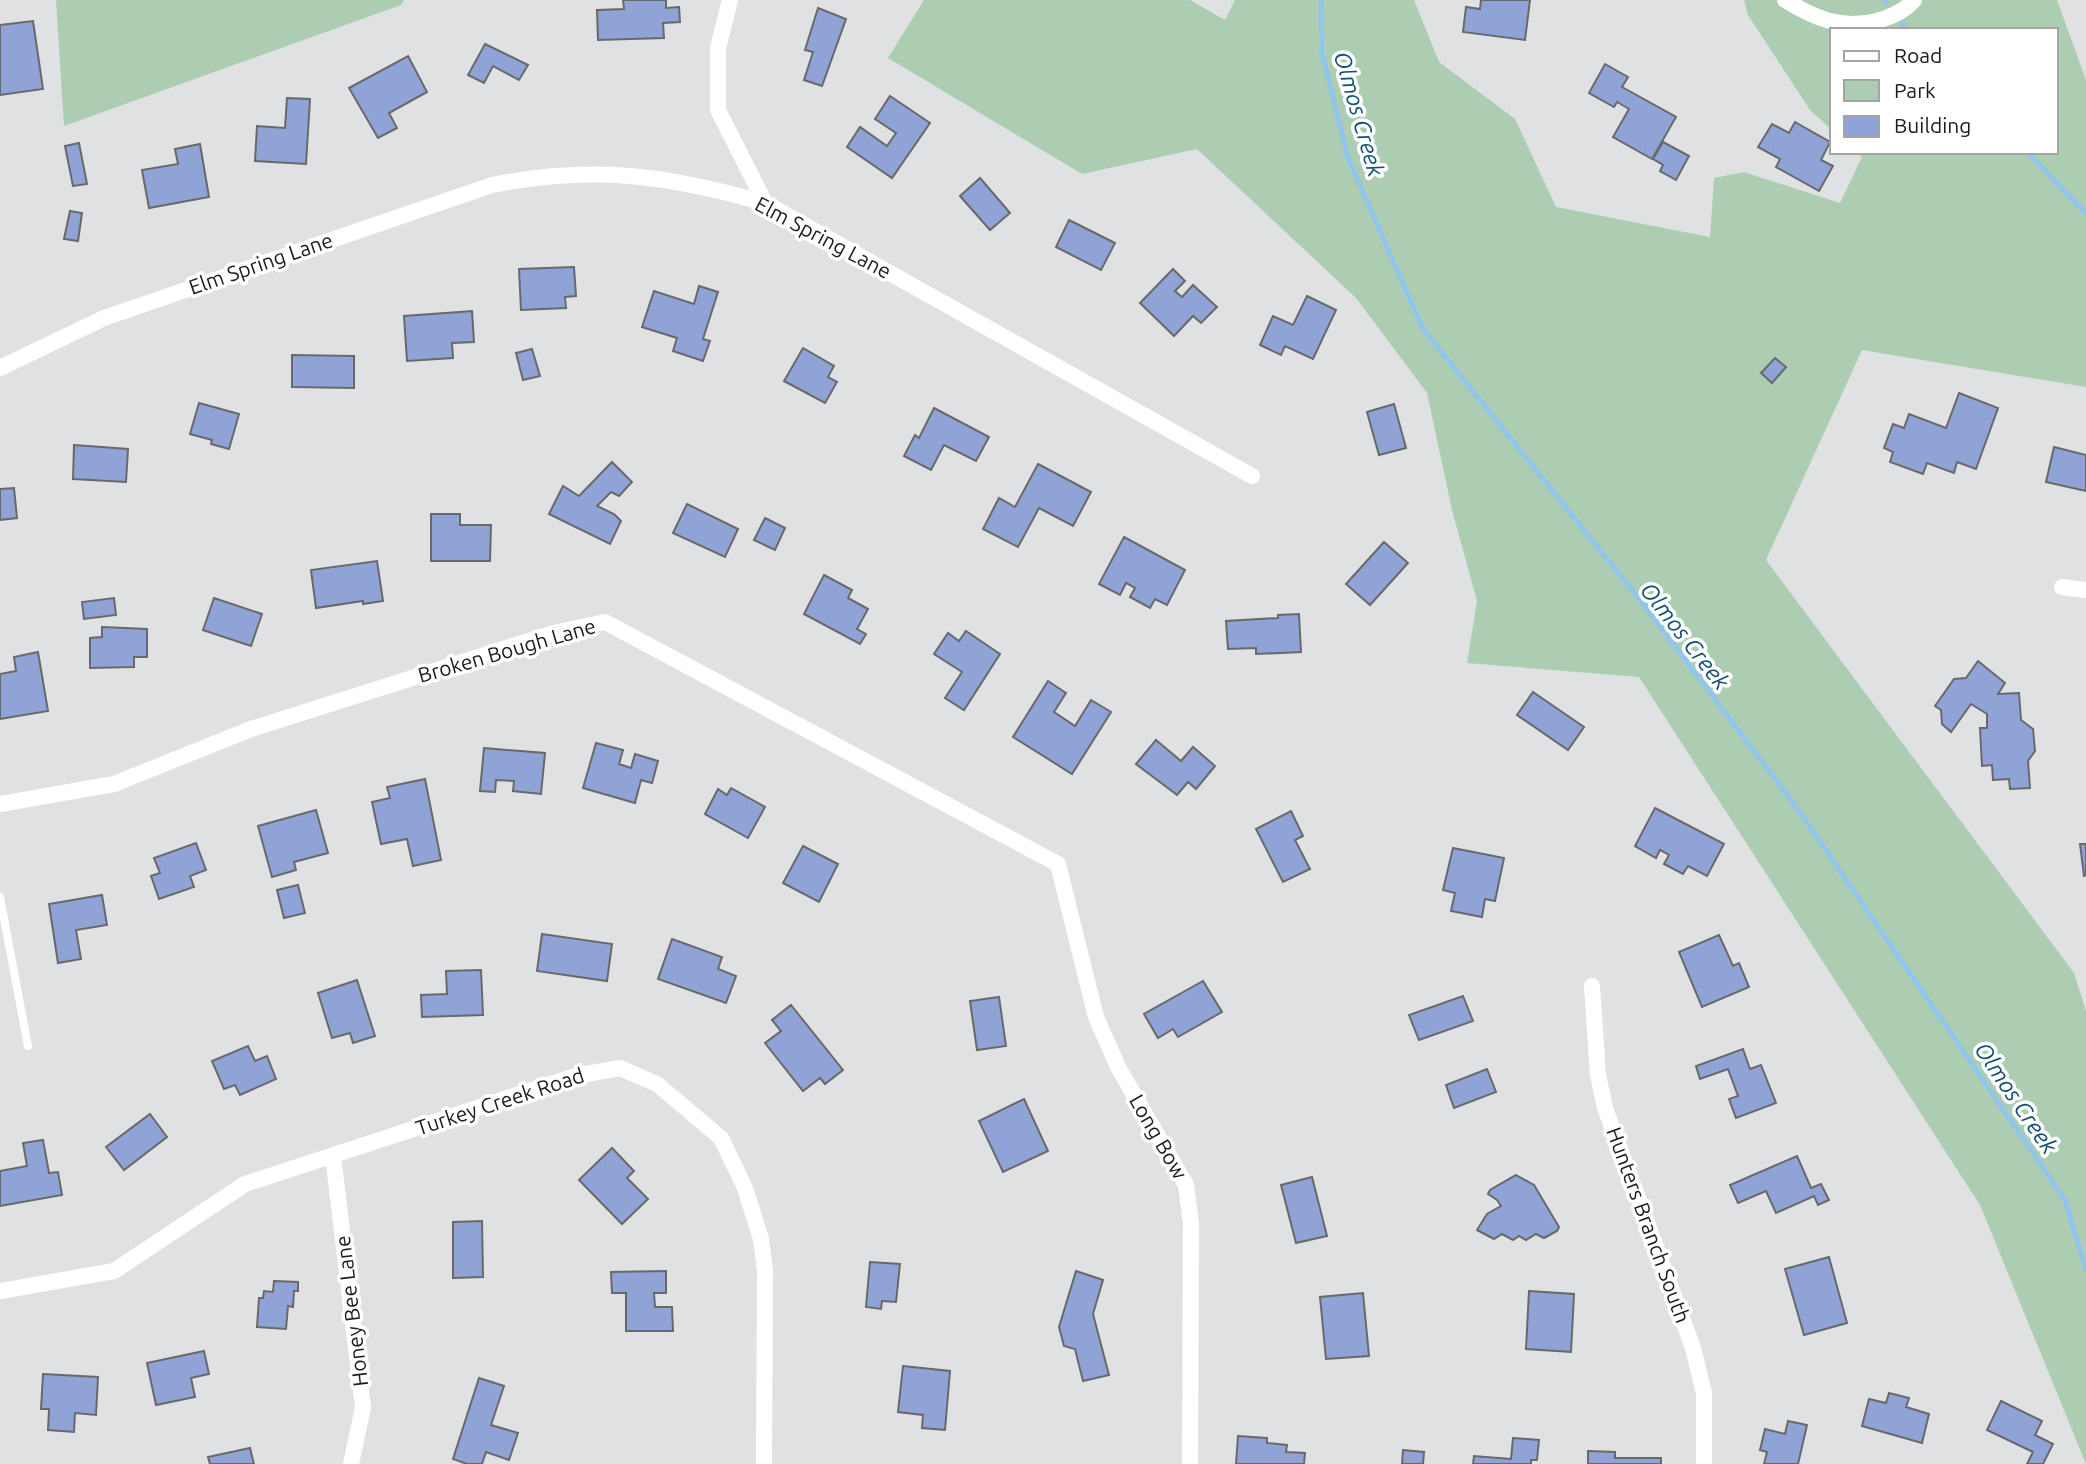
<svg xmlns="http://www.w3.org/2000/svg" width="2086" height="1464" viewBox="0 0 2086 1464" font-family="Ubuntu,sans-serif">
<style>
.green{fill:#accdb2}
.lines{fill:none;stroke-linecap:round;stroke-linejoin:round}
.stream{stroke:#91c5ec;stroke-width:5}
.building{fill:#90a3d6;stroke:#69696b;stroke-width:2}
.service{stroke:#fff;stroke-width:8}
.minor{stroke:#fff;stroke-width:16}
.labels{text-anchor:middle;stroke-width:7;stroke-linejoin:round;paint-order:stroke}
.street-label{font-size:21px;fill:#1c1c1c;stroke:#fff}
.water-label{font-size:23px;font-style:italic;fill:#114f74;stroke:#fff}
</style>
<rect width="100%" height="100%" fill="#e0e1e3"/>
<g class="green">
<path d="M56,0H404L401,5L64,126Z"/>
<path d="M924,0H1190L1225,20L1235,0H1414L1439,62L1515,119L1556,207L1710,237L1714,178L1744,172L1840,203L1862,157L1857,152H2056V30H1832V130L1810,110L1748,15L1744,0H2057L2086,80V387L1862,350L1766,560L2074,973L2086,1011V1464L1980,1205L1639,677L1467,663L1477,601L1452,510L1427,393L1356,298L1197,149L1082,174L888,58Z"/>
</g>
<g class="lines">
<g class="stream">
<path d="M1321,0L1322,53L1348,158L1423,329L1639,599L1797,808L2065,1200L2086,1270"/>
<path d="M1884,0L1886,2"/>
<path d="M1902,24L1908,30"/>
<path d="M2027,152L2086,213"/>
</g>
</g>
<g class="building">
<path d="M623,0H666V8L679,7L680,22L663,23L664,38L598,40L597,10L624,9Z"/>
<path d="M1481,0H1530L1525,40L1463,32L1466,7L1480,9Z"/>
<path d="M818,8L846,19L822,86L804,80L813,52L805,50Z"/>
<path d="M33,21L43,89L0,95V25Z"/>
<path d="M485,44L528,65L519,80L493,66L484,83L468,75Z"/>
<path d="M408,56L427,92L389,113L397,128L378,138L349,88Z"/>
<path d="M1605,64L1628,77L1622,87L1676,117L1652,159L1613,137L1629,109L1617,102L1614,107L1589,93Z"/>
<path d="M890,96L930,123L892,178L847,147L860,127L887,146L896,133L875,119Z"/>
<path d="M287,98L310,99L306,164L255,161L257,126L285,128Z"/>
<path d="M1795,122L1830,142L1821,160L1833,166L1819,191L1776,167L1780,159L1758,147L1772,124L1789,133Z"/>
<path d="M1663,142L1689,156L1676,180L1660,171L1663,165L1653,159Z"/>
<path d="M79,143L87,184L73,186L65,146Z"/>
<path d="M200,144L209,197L149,208L142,170L178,164L175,149Z"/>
<path d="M980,178L1010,213L990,230L960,196Z"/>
<path d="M70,211L82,213L78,241L64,239Z"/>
<path d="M1069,220L1115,243L1101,270L1056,247Z"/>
<path d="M574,267L576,296L565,297L566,308L521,310L519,269Z"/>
<path d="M1173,269L1185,281L1175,291L1182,297L1193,285L1217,307L1201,323L1193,316L1174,336L1140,303Z"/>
<path d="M699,286L718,292L703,339L710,341L703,361L673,351L677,338L642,327L654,291L694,304Z"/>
<path d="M1307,296L1336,310L1313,359L1285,346L1281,355L1260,345L1273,316L1293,325Z"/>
<path d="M472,311L474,342L452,343L453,358L407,361L404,316Z"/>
<path d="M803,348L834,366L828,377L837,382L825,403L784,381Z"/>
<path d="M532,349L540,376L523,380L516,353Z"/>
<path d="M292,355L354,356V388L292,387Z"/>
<path d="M1775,358L1786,367L1772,383L1761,373Z"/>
<path d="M1959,393L1998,408L1976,469L1957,462L1954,473L1927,463L1923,474L1890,462L1893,452L1884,448L1893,424L1904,428L1909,414L1946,428Z"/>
<path d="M199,403L239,414L229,449L211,444L212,440L190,434Z"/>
<path d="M1394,404L1406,448L1379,455L1367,412Z"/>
<path d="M934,408L989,437L976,461L944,445L931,470L904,456L915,435L919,438Z"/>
<path d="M74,445L128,449L126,482L73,479Z"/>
<path d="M2054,447L2086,455V491L2046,482Z"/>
<path d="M612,462L632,482L619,496L611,492L597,506L614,514L621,521L610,544L549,514L563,486L579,496Z"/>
<path d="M1038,464L1091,492L1073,526L1039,508L1018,547L983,529L999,498L1015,507Z"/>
<path d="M14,488L17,518L0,520V489Z"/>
<path d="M687,504L738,529L725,557L673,533Z"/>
<path d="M431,514H460V525H491L490,561H431Z"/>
<path d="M765,518L785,528L775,550L754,540Z"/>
<path d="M1124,537L1185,570L1167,605L1155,599L1150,608L1130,597L1135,588L1126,583L1120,595L1099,584Z"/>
<path d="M1384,542L1408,563L1370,605L1346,584Z"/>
<path d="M377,561L383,601L363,604V601L316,608L311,570Z"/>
<path d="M824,575L852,590L848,598L868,609L857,629L866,634L860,644L804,614Z"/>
<path d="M114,598L116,615L84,619L82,602Z"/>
<path d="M214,598L262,614L251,646L203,630Z"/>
<path d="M1299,614L1301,652L1256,654V648L1228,649L1226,621L1278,618V615Z"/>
<path d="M102,627L147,629V657H134V667L90,668V638L102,637Z"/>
<path d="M966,631L1000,654L964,710L945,698L962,672L934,654L948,633L959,641Z"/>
<path d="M38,652L48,711L0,719V674L16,671L14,657Z"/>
<path d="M1978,661L2005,683L1998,694L2019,693L2021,720L2033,729L2035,751L2028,761L2030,788L2010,789L2009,779L1993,780L1992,765L1982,766L1980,728H1987V714L1971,704L1951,732L1942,724L1941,710L1935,706L1954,679L1966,678Z"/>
<path d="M1048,681L1066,693L1054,712L1075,726L1091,700L1111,712L1072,774L1013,737Z"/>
<path d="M1533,692L1584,727L1568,750L1517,715Z"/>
<path d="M1156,740L1181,761L1193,747L1215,766L1196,789L1188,782L1177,795L1136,764Z"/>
<path d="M596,743L623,750L619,764L631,768L635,754L658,761L652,783L641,780L635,803L583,788Z"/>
<path d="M484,748L545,753L541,794L513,791L514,781L496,780L495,792L480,791Z"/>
<path d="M425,779L441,860L413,866L407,839L381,844L372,802L390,798L387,787Z"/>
<path d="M731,788L765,807L748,838L705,814L718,789L727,795Z"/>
<path d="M1655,808L1724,844L1707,876L1688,866L1683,874L1664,864L1669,855L1660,850L1656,858L1635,846Z"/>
<path d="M316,810L328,853L294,862L296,870L272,877L258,826Z"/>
<path d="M1291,811L1303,836L1295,840L1310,869L1283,882L1256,829Z"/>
<path d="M196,843L206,870L190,876L194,887L159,899L151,876L160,873L154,858Z"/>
<path d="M2080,844H2086V875L2084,876Z"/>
<path d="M803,846L838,864L819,902L783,883Z"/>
<path d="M1453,848L1504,858L1495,901L1485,899L1482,917L1451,911L1455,893L1443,890Z"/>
<path d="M298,885L305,913L284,918L277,890Z"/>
<path d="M102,895L107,925L76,930L81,959L58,963L49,904Z"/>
<path d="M542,934L612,944L607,981L537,971Z"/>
<path d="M1719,935L1733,966L1739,963L1749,987L1702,1007L1679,952Z"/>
<path d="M672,939L722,957L718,969L736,976L726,1003L658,979Z"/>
<path d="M481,970L483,1015L422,1017L421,995L447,994L446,971Z"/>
<path d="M357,980L375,1036L353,1043L350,1033L332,1038L318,993Z"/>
<path d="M1203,981L1222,1012L1178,1037L1173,1029L1158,1038L1144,1014Z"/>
<path d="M1463,996L1473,1021L1419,1040L1409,1015Z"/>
<path d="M999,997L1006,1046L977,1050L970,1001Z"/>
<path d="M791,1005L843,1070L825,1084L820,1078L803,1091L765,1043L781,1031L772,1020Z"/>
<path d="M248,1046L255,1061L267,1056L276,1079L240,1095L235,1085L224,1089L212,1061Z"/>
<path d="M1743,1049L1750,1069L1761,1065L1776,1103L1736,1118L1729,1099L1738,1096L1728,1069L1700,1079L1696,1066Z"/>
<path d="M1487,1069L1496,1092L1454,1108L1446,1085Z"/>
<path d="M1024,1099L1048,1151L1003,1172L979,1121Z"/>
<path d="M150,1114L167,1137L124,1170L106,1147Z"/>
<path d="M43,1140L49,1173L58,1172L62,1195L0,1206V1171L27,1166L23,1143Z"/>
<path d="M612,1148L634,1171L627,1178L648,1199L622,1224L579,1180Z"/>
<path d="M1797,1156L1811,1188L1821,1184L1829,1200L1818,1205L1814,1196L1776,1213L1766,1191L1738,1203L1730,1185Z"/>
<path d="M1516,1175L1534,1185L1559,1227L1557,1231L1544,1238L1536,1234L1526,1240L1519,1236L1513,1240L1502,1234L1494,1239L1477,1230L1487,1214L1501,1206L1497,1200L1488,1194L1490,1190Z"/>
<path d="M1312,1177L1327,1236L1296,1243L1281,1185Z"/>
<path d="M482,1221L483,1277L453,1278V1222Z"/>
<path d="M1829,1257L1847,1323L1804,1335L1785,1269Z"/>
<path d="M870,1262L900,1264L896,1302L882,1301L881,1309L866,1307Z"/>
<path d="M666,1271V1293H654L655,1307H672L673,1331H626V1293H612L611,1272Z"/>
<path d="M1076,1271L1103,1280L1093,1314L1109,1375L1083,1381L1075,1349L1064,1346L1059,1327Z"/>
<path d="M274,1281L298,1282V1291H294L293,1307L288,1306L286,1329L257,1327L259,1298H263L264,1291L273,1292Z"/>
<path d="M1529,1291L1574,1294L1571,1352L1526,1349Z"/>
<path d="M1363,1293L1369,1356L1326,1359L1320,1297Z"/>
<path d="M204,1351L209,1374L191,1378L195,1397L156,1405L147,1363Z"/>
<path d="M903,1366L950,1371L945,1430L922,1428L923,1415L898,1412Z"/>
<path d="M43,1374L98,1377L96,1415L75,1413L74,1432L48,1430L49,1409H41Z"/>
<path d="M479,1378L504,1386L491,1425L518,1433L509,1460L486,1452L482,1464H467L453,1459Z"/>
<path d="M1889,1393L1909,1398L1906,1407L1929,1414L1922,1443L1862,1426L1869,1399L1886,1403Z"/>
<path d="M2001,1401L2042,1421L2035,1435L2053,1444L2043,1464H2027L2033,1452L1987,1430Z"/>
<path d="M1788,1421L1807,1425L1798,1464H1764L1767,1452L1760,1450L1765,1429L1785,1434Z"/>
<path d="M1238,1436L1267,1438V1443L1287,1445L1286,1452L1305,1453L1304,1464H1236Z"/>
<path d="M1513,1438L1539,1440L1537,1460H1531V1464H1473L1474,1456L1511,1459Z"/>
<path d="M250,1448L254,1464H210L208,1457Z"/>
<path d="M1403,1450L1424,1452L1423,1464H1402Z"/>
<path d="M1588,1451L1615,1452V1458H1661V1464H1588Z"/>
</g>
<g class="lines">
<path class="service" d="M0,897L28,1046"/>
<g class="minor">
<path d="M730,0L718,48V110L765,203"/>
<path d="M1785,0C1814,18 1842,30 1877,21C1891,17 1905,11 1914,0"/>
<path d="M0,368L104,318L492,185C593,165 667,175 765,203L1252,476"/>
<path d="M2062,587L2086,590"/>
<path d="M0,804L114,784L251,729L554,633L605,622L1058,864L1096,1017L1118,1067L1186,1185L1191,1224L1190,1464"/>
<path d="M1592,986L1598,1075L1605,1108L1693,1348L1704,1393V1464"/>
<path d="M333,1156L363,1407L351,1464"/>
<path d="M0,1291L114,1271L245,1184L575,1076L620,1068L657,1084L721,1138L745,1188L761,1239L765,1271L764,1464"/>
</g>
</g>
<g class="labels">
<g class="street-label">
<text transform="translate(823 238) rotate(28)" y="7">Elm Spring Lane</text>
<text transform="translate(261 264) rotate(-19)" y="7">Elm Spring Lane</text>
<text transform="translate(507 651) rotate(-16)" y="7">Broken Bough Lane</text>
<text transform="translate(500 1102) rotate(-18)" y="7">Turkey Creek Road</text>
<text transform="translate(1158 1137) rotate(60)" y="7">Long Bow</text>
<text transform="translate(1648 1225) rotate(70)" y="7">Hunters Branch South</text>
<text transform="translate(352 1311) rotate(-97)" y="7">Honey Bee Lane</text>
</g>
<g class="water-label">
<text transform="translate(1359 114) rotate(74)" y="8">Olmos Creek</text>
<text transform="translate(1685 636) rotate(52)" y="8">Olmos Creek</text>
<text transform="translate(2016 1098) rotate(56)" y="8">Olmos Creek</text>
</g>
</g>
<rect x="1830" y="28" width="228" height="126" fill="#ffffff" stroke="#a4a4a4" stroke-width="2"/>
<rect x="1844" y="51" width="35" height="10" fill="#ffffff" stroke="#a4a4a4" stroke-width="2"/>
<text x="1894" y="63" font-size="21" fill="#1c1c1c">Road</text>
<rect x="1844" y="80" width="35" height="21" fill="#accdb2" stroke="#a4a4a4" stroke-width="2"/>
<text x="1894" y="98" font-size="21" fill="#1c1c1c">Park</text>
<rect x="1844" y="116" width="35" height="21" fill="#90a3d6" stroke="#a4a4a4" stroke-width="2"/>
<text x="1894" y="133" font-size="21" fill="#1c1c1c">Building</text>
</svg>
